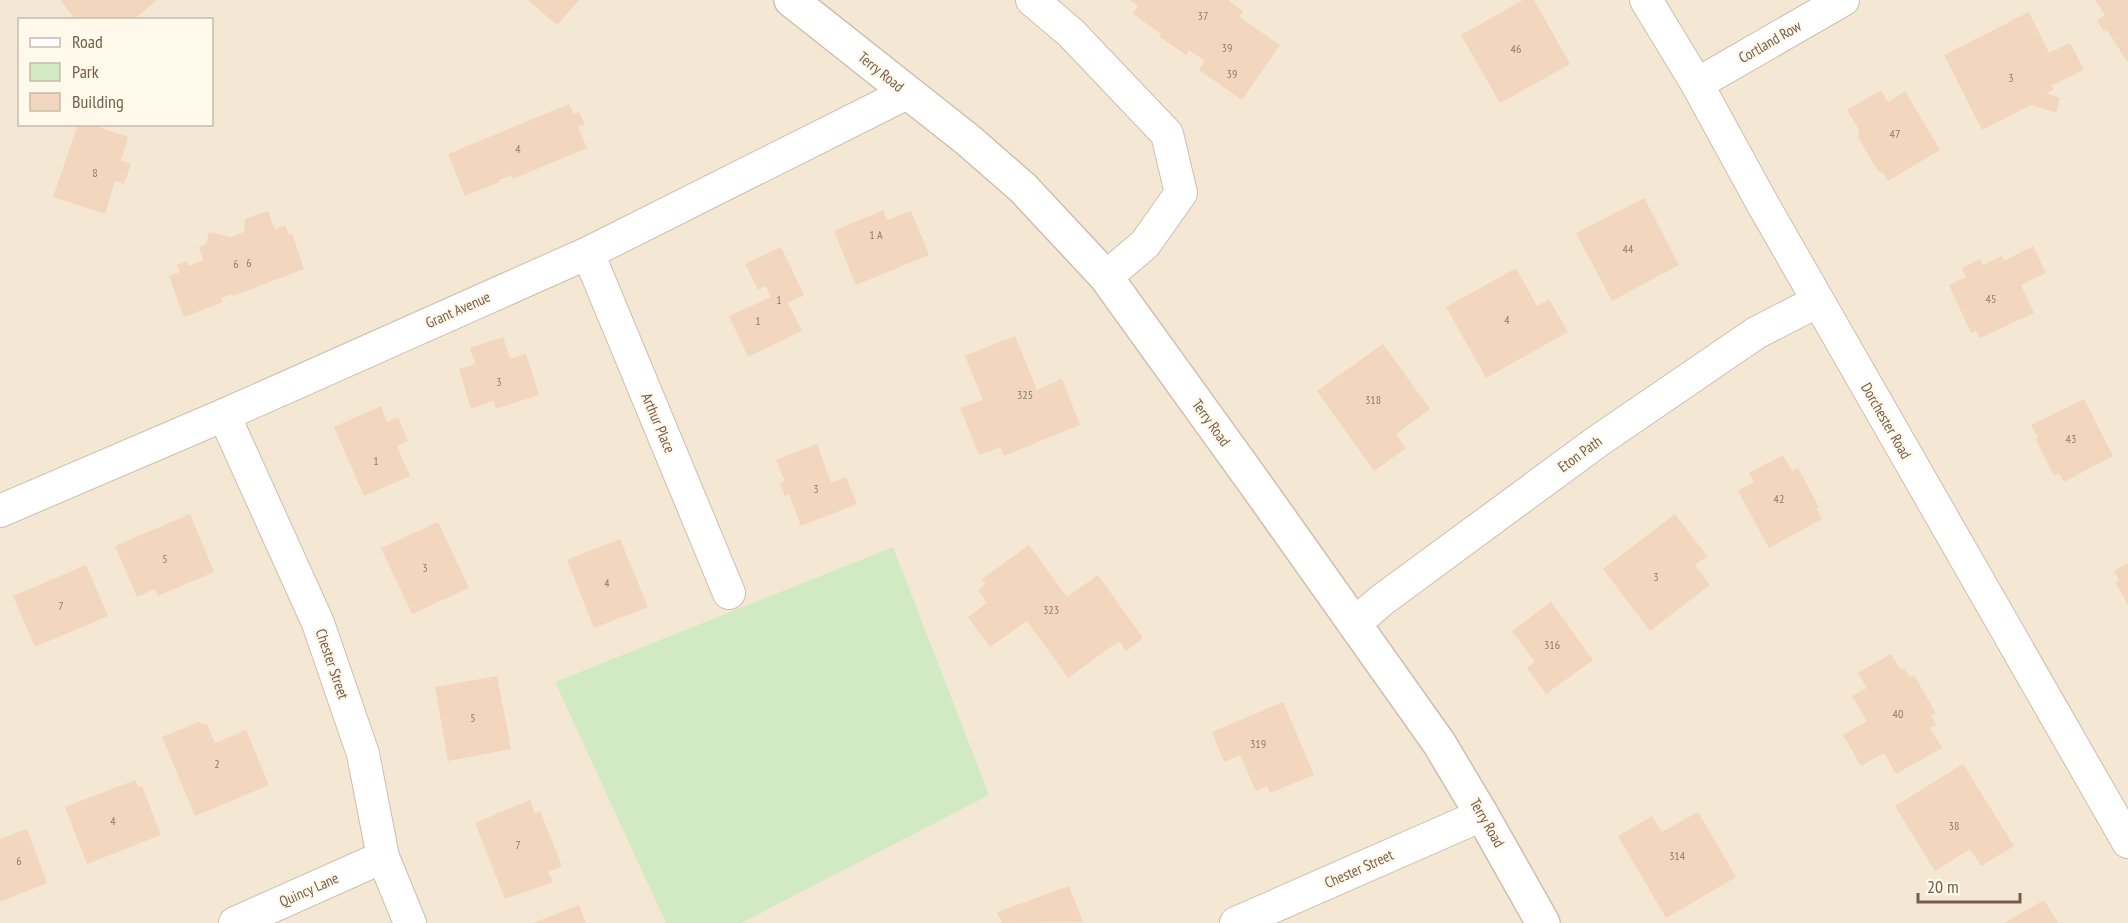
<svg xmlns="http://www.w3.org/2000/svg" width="2128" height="923" viewBox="0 0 2128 923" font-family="'PT Sans Narrow',sans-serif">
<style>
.residential{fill:#f4e8d4;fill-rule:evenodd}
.green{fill:#d1eac4}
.building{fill:#f2d6bd}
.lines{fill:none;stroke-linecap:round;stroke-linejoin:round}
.minor-casing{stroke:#cebeac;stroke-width:34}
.tertiary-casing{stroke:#cebeac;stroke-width:36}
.minor{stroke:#fff;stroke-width:32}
.tertiary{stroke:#fff;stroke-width:33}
.labels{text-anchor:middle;stroke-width:4.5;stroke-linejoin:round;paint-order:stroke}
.number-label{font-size:12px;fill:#957b67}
.street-label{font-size:15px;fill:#765d4a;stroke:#fff9ec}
</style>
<rect width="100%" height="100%" fill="#fcf5e6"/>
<path class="residential" d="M0,0H2128V923H0ZM20,20H212V124H20Z"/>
<path class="green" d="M893,547L989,795L741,923H666L555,682Z"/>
<g class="building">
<path d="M60,0H157L133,20H76Z"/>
<path d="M528,0H579L557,25Z"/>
<path d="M1129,0H1228L1243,11L1239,17L1280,45L1242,100L1199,70L1205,61L1189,50L1186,55L1160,37L1161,34L1133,14L1138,6Z"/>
<path d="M1523,0H1534L1570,64L1500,103L1461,35Z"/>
<path d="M2095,0H2128V63L2107,30L2104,32L2097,20L2105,15Z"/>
<path d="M2029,12L2049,53L2070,43L2084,70L2051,86L2054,90L2046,93L2060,98L2056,113L2031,105L1982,130L1944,55Z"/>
<path d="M1881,90L1888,102L1905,91L1940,150L1888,181L1883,173L1878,171L1858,137L1859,130L1847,110Z"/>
<path d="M569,104L574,114L579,112L585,124L578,127L587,148L513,179L511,175L499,180L500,182L465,196L448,154Z"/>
<path d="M78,124H90L128,137L121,161L131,164L124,184L115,181L105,214L53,197Z"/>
<path d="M1644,198L1679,265L1612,301L1576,233Z"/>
<path d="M883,210L887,220L911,211L929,255L856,285L834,231Z"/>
<path d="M268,211L275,230L285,225L289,235L292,234L304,269L233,296L232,294L221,298L223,302L184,317L169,276L180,272L177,265L187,261L188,266L203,260L199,247L206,244L209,232L230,237L244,232L245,219Z"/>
<path d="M2033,246L2046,273L2021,285L2034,313L1980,338L1976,331L1971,333L1949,285L1966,277L1962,268L1980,259L1983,265L2002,256L2004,261Z"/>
<path d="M781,247L804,295L788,303L802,331L748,357L729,316L771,297L766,286L758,290L745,264Z"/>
<path d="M1516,268L1537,306L1549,299L1568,332L1486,378L1446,307Z"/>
<path d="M1015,336L1037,390L1062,379L1080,425L1004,456L1000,447L979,455L960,408L983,400L965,356Z"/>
<path d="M503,337L510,359L526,354L539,395L496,409L493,401L471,409L459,369L475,364L470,348Z"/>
<path d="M1383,344L1430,409L1396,434L1406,448L1374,471L1317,391Z"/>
<path d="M2084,399L2113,456L2064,482L2059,473L2054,476L2036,440L2038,437L2031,425Z"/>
<path d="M381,406L387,422L398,417L408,441L397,446L410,476L364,496L334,427Z"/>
<path d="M817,444L831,483L846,477L857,504L801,526L789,494L785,496L780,483L785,481L776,460Z"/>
<path d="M1783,455L1792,471L1798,468L1819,507L1816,508L1822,519L1769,548L1738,491L1754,482L1749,473Z"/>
<path d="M190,514L214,572L158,596L155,589L137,597L115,546Z"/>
<path d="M1675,514L1707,556L1695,565L1710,585L1650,631L1603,569Z"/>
<path d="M438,522L469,588L412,614L381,548Z"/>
<path d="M620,539L648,607L594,628L567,560Z"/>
<path d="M1029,545L1067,597L1098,575L1143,638L1126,651L1119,641L1068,678L1027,621L990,647L968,617L987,603L978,590L985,584L982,579Z"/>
<path d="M2128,563V605L2115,582L2119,580L2114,571Z"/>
<path d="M86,565L108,616L35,647L13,596Z"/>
<path d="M1551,602L1593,660L1546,694L1527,668L1535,662L1512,631Z"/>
<path d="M1891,654L1901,670L1904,668L1910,677L1914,675L1936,713L1931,715L1936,725L1930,728L1942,748L1896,774L1884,753L1861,766L1843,735L1867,721L1852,696L1867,688L1858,673Z"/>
<path d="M497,676L511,749L448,761L435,687Z"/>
<path d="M1283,702L1314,775L1270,793L1267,786L1256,791L1240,755L1224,762L1212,732Z"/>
<path d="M198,722L207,725L215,743L246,730L269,785L195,816L162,737Z"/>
<path d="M1963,764L2014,846L1981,866L1970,849L1935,871L1895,806Z"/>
<path d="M135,780L138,787L142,786L161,835L87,864L65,807Z"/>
<path d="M530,800L535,814L540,811L562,866L548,872L553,882L505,899L475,823Z"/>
<path d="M1698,812L1736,877L1666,918L1618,836L1652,816L1662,832Z"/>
<path d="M27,829L47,883L0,902V839Z"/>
<path d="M1069,886L1083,922L1002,923L997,912Z"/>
<path d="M2044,900L2058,923H2004Z"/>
<path d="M579,905L586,923H533Z"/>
</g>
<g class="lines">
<g class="minor-casing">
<g id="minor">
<path d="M1032,0L1071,33L1167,134L1181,193L1145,244L1106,277"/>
<path d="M1646,0L1697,84L1761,201L2128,842"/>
<path d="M1697,84L1843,0"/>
<path d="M588,253L729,593"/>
<path d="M224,415L318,623L363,754L383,857L410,923"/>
<path d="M0,511L224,415L588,253L907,93"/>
<path d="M1354,624L1382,600L1598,441L1756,333L1818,301"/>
<path d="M235,923L383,857"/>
<path d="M1236,923L1482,815"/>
</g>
</g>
<g class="tertiary-casing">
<path id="tertiary" d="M791,0L968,140L1023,188L1106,277L1256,485L1439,743L1482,815L1543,923"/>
</g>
<use href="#minor" class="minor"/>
<use href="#tertiary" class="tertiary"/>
</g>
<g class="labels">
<g class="number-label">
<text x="1203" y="20">37</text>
<text x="1227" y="52">39</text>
<text x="1516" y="53">46</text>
<text x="1232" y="78">39</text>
<text x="2011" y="82">3</text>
<text x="1895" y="138">47</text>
<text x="518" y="153">4</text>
<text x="95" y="177">8</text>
<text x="876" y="239">1 A</text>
<text x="1628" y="253">44</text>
<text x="249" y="267">6</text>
<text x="236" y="268">6</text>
<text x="1991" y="303">45</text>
<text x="779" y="304">1</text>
<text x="1507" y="324">4</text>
<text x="758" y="325">1</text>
<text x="499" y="386">3</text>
<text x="1025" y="399">325</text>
<text x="1373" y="404">318</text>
<text x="2071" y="443">43</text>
<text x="376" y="465">1</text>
<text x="816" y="493">3</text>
<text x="1779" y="503">42</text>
<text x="165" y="563">5</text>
<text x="425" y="572">3</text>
<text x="1656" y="581">3</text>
<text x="607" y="587">4</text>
<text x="61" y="610">7</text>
<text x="1051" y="614">323</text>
<text x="1552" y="649">316</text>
<text x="1898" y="718">40</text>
<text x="473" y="722">5</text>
<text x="1258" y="748">319</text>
<text x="217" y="768">2</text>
<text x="113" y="825">4</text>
<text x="1954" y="830">38</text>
<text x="518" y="849">7</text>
<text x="1677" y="860">314</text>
<text x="19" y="865">6</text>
</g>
<g class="street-label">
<text transform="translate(1770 42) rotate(-30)" y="5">Cortland Row</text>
<text transform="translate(881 72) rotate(39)" y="5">Terry Road</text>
<text transform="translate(458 310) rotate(-24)" y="5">Grant Avenue</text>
<text transform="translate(1886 421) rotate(60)" y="5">Dorchester Road</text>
<text transform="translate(658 423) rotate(67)" y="5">Arthur Place</text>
<text transform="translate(1211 423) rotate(54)" y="5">Terry Road</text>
<text transform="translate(1580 454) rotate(-36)" y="5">Eton Path</text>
<text transform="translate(332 664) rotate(71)" y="5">Chester Street</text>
<text transform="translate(1487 823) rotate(60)" y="5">Terry Road</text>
<text transform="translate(1359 869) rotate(-24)" y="5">Chester Street</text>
<text transform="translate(309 890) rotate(-24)" y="5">Quincy Lane</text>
</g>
</g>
<rect x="18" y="18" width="195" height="108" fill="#fff9ec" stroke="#c8bbab" stroke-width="1.5"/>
<rect x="30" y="38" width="30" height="9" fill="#ffffff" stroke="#c8bbab" stroke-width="1.5"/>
<text x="72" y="48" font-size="18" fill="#765d4a">Road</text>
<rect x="30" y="63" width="30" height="18" fill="#d1eac4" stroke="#c8bbab" stroke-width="1.5"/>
<text x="72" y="78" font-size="18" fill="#765d4a">Park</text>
<rect x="30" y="93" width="30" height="18" fill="#f2d6bd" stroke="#c8bbab" stroke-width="1.5"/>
<text x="72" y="108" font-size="18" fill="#765d4a">Building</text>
<path d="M1918 893v9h102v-9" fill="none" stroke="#765d4a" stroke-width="3"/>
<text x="1927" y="893" font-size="18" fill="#765d4a" stroke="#fff9ec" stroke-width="4.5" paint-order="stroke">20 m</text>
</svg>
